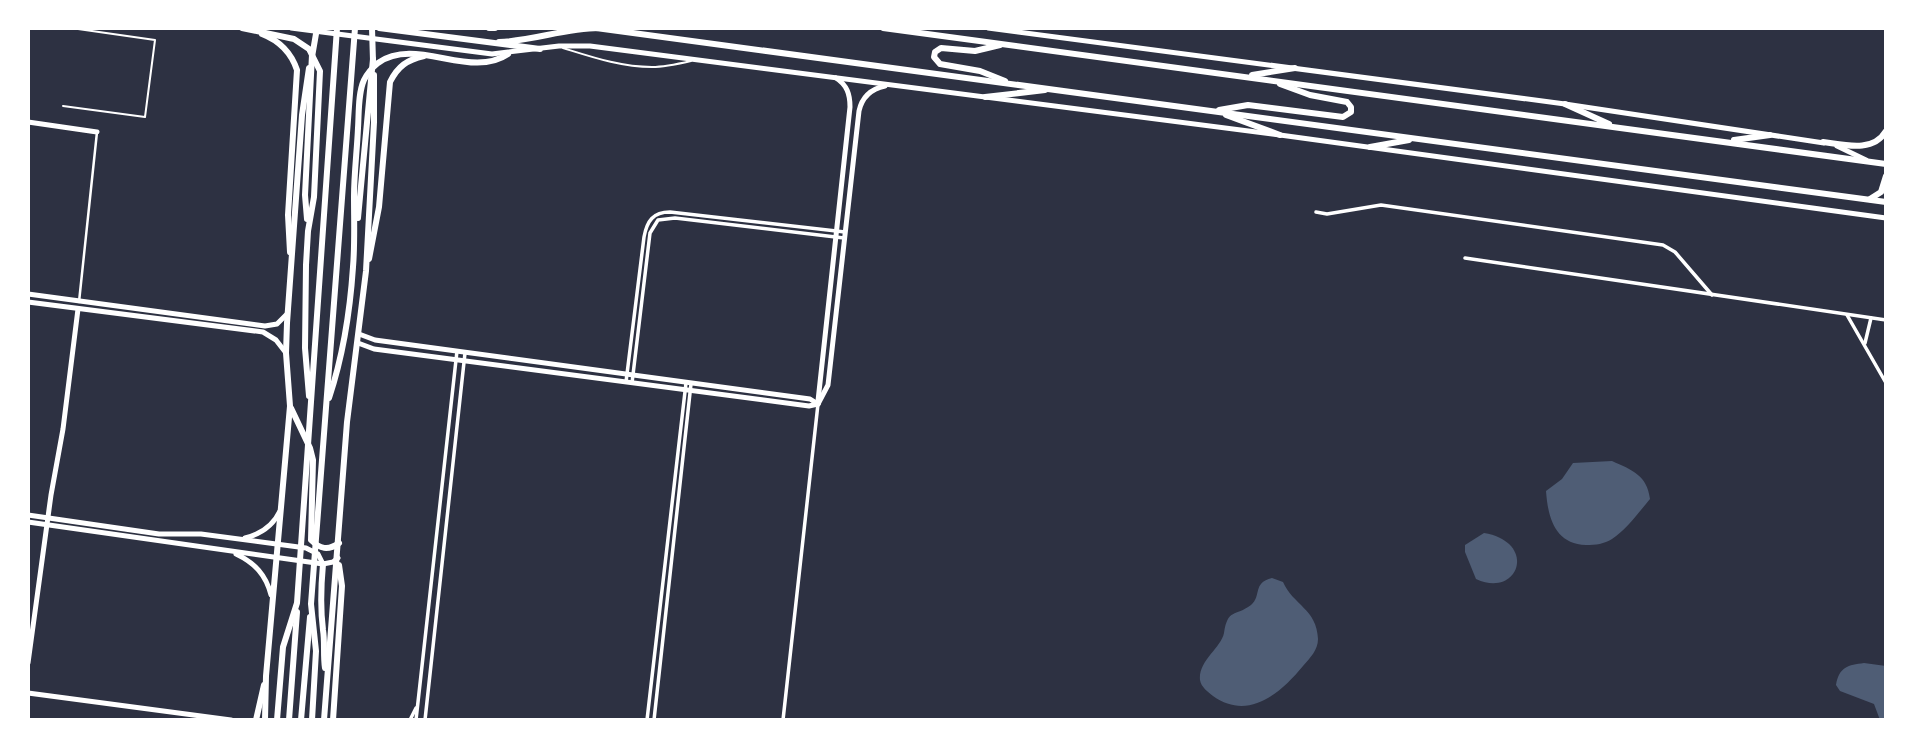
<svg xmlns="http://www.w3.org/2000/svg" width="1914" height="748" viewBox="0 0 1914 748" font-family="'Titillium Web',sans-serif">
<style>
.water{fill:#4f5d75}
.lines{fill:none;stroke-linecap:round;stroke-linejoin:round}
.service{stroke:#fff;stroke-width:2}
.pedestrian{stroke:#fff;stroke-width:2.5}
.minor{stroke:#fff;stroke-width:3.5}
.tertiary{stroke:#fff;stroke-width:5}
.secondary{stroke:#fff;stroke-width:5}
.primary{stroke:#fff;stroke-width:6}
.trunk{stroke:#fff;stroke-width:6}
</style>
<rect width="100%" height="100%" fill="#2d3142"/>
<g class="water">
<path d="M1612,461C1632,470 1647,475 1650,499C1640,511 1625,531 1612,539C1604,544 1596,545 1586,545C1555,544 1548,518 1546,491L1562,479L1573,463Z"/>
<path d="M1484,533C1538,542 1519,599 1476,579L1465,552V545Z"/>
<path d="M1272,578L1283,582C1293,605 1317,609 1318,639C1318,650 1310,658 1303,666C1280,694 1248,721 1213,696C1208,692 1201,687 1200,680C1198,661 1221,648 1224,633C1228,608 1235,617 1251,605C1262,596 1252,583 1272,578Z"/>
<path d="M1864,663L1886,666V720H1880L1874,704L1840,691L1836,685C1839,667 1848,665 1864,663Z"/>
</g>
<g class="lines">
<g class="service">
<path d="M563,48C592,57 621,67 652,67C665,67 678,64 691,61"/>
<path d="M63,106L145,117L155,40L71,28"/>
</g>
<path class="pedestrian" d="M79,302L97,132"/>
<g class="minor">
<path d="M1316,212L1327,214L1381,205L1663,245L1675,252L1712,295"/>
<path d="M1465,258L1886,320"/>
<path d="M1847,315L1886,383"/>
<path d="M1865,343L1871,318"/>
<path d="M626,382L644,237C647,221 653,212 670,212L845,232"/>
<path d="M632,383L650,233L658,220L675,218L844,238"/>
<path d="M410,720L416,708"/>
<path d="M416,720L457,351"/>
<path d="M425,720L465,353"/>
<path d="M647,720L686,383"/>
<path d="M654,720L691,384"/>
<path d="M783,720L818,404"/>
</g>
<g class="tertiary">
<path d="M28,122L97,132"/>
<path d="M28,294L265,326L277,324L287,314"/>
<path d="M28,302L263,332L276,340L286,353"/>
<path d="M359,334L375,340L810,399L818,404"/>
<path d="M358,343L374,349L809,406L818,404"/>
<path d="M818,401L850,107C850,94 847,85 836,78"/>
<path d="M818,404L828,385L859,111C862,97 871,89 885,86"/>
<path d="M28,515L159,534H201L306,548L318,554L323,564"/>
<path d="M28,522L323,564L333,562L338,558"/>
<path d="M245,538C261,534 273,526 280,511"/>
<path d="M236,554C255,563 266,575 271,595"/>
<path d="M28,663L51,495L63,429L78,309"/>
<path d="M28,693L231,720"/>
</g>
<g class="secondary">
<path d="M291,28L492,54L559,46H590L1280,135L1886,218"/>
<path d="M988,28L1565,104L1824,143"/>
<path d="M1837,146L1866,160"/>
</g>
<g class="primary">
<path d="M372,28L373,61"/>
<path d="M379,28L540,49"/>
<path d="M489,28H495"/>
<path d="M596,28L1886,202"/>
<path d="M883,28L1886,164"/>
<path d="M262,34C280,41 291,52 297,70L288,215L290,252"/>
<path d="M499,42C533,41 565,28 599,28"/>
<path d="M1000,45L975,51L941,48L935,52L934,57L940,64L980,71L1005,81"/>
<path d="M312,57L317,28"/>
<path d="M1252,75L1295,68"/>
<path d="M985,97L1045,90"/>
<path d="M1565,104L1609,124"/>
<path d="M1219,110L1248,105L1343,117L1351,112V107L1347,102L1310,95L1280,84"/>
<path d="M1226,115L1280,135"/>
<path d="M1734,140L1770,135"/>
<path d="M1823,142C1845,145 1873,153 1886,131"/>
<path d="M1370,147L1409,140"/>
<path d="M1870,199L1881,192L1886,176"/>
<path d="M369,259L379,207L390,82C398,66 407,60 424,56"/>
<path d="M291,408L310,448L313,460L311,540C320,549 328,551 339,543"/>
<path d="M323,564C321,586 320,607 323,630C325,642 323,655 325,668"/>
<path d="M256,720L264,685"/>
<path d="M265,720L266,676L290,406L286,353L287,323L302,115L309,68"/>
<path d="M324,720L347,422L366,271L374,122V75"/>
<path d="M333,720L342,586L339,565"/>
</g>
<g class="trunk">
<path d="M242,28L294,39L309,49L320,71L314,197L308,231L306,265L305,348L309,396"/>
<path d="M358,218L373,59"/>
<path d="M307,219L305,195L312,55"/>
<path d="M329,398C343,356 350,312 353,267C355,243 354,221 354,197C354,174 357,151 358,128C359,113 358,93 364,80C367,74 373,67 378,63C416,36 470,80 508,54"/>
<path d="M277,720L283,647L297,603L337,28"/>
<path d="M289,720L297,612"/>
<path d="M301,720L310,617"/>
<path d="M312,720L316,651L311,604L355,28"/>
</g>
</g>
<rect width="1914" height="748" fill="none" stroke="#ffffff" stroke-width="60"/>
</svg>
